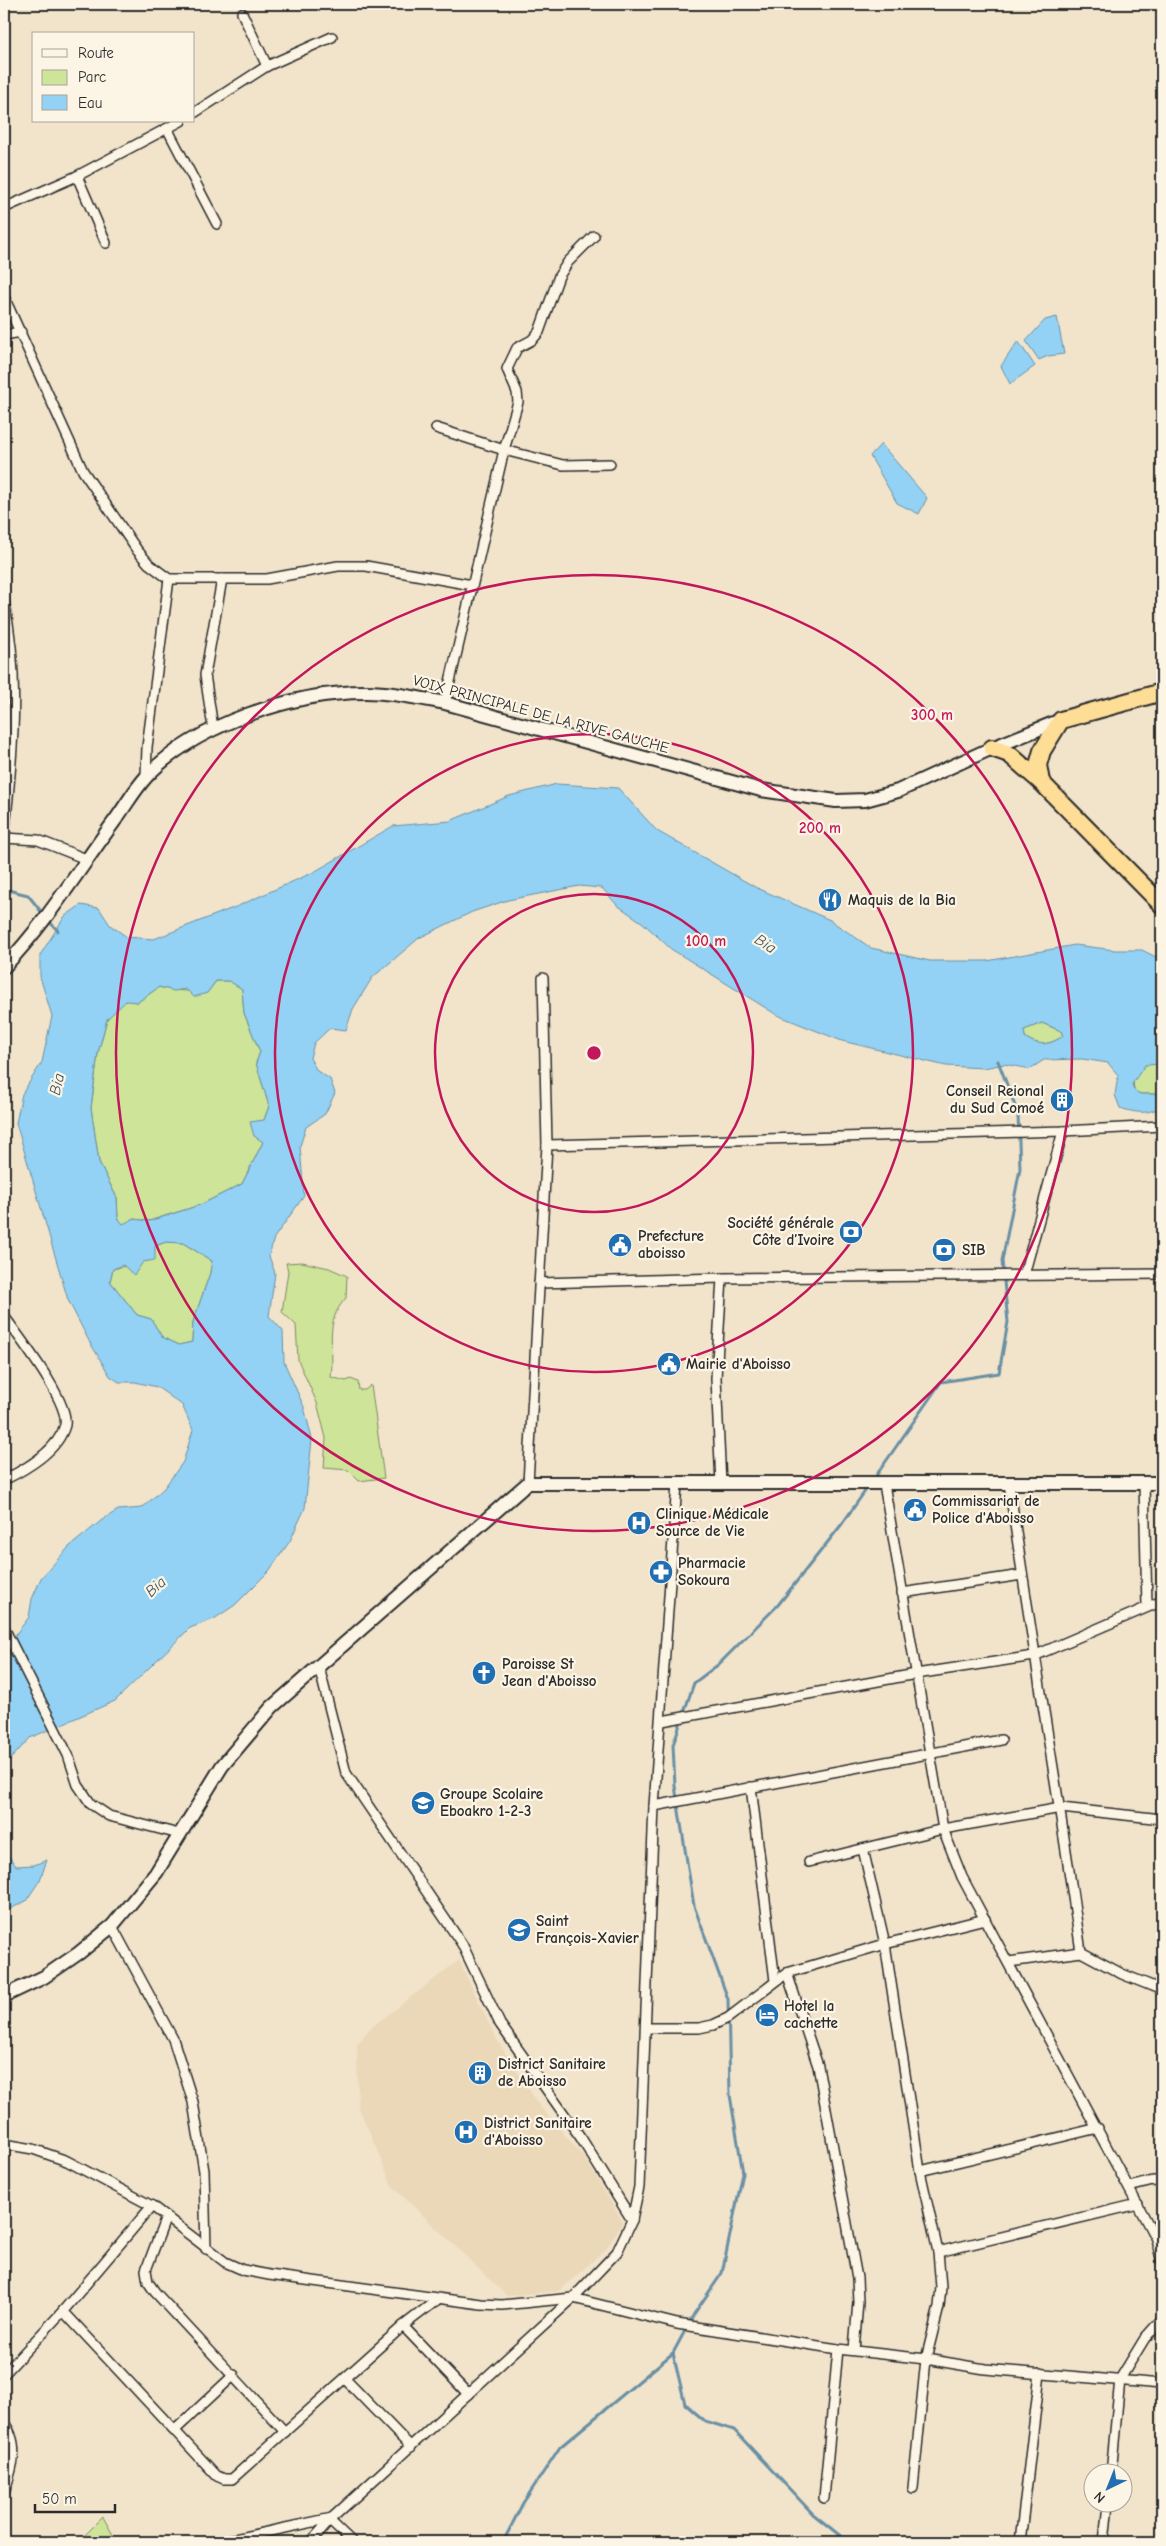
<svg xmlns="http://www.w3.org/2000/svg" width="1166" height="2546" viewBox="0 0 1166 2546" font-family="'Comic Neue',sans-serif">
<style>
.built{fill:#ebd8b9}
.green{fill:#cde499;stroke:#7c8862}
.water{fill:#93d2f4;stroke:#698fa4;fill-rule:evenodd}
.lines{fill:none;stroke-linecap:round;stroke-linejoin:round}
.stream{stroke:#698fa4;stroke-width:3}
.street-casing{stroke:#2b2b2b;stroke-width:12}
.secondary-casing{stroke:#2b2b2b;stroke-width:16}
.highway-casing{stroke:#2b2b2b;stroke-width:20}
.street{stroke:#fcf5e5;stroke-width:9}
.secondary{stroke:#fcf5e5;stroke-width:12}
.highway{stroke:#fedd96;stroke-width:16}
.ring{fill:none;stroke:#c2185b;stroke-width:2.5}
.labels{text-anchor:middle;stroke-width:4.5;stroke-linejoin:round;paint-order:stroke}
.street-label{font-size:15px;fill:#2b2b2b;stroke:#fcf5e5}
.poi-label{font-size:15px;font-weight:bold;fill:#2b2b2b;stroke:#fcf5e5;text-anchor:start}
.water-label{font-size:16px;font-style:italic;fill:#45555d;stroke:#fcf5e5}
.centre{fill:#c2185b;stroke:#fcf5e5;stroke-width:2.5}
.ring-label{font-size:15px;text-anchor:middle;font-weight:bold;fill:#c2185b;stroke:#fcf5e5;stroke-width:4.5;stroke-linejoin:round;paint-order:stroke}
</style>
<rect width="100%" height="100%" fill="#f2e4cb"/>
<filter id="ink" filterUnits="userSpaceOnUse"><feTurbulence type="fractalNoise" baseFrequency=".02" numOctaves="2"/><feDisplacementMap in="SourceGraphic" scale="10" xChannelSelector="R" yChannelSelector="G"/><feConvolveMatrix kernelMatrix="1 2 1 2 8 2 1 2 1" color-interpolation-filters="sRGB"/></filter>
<g filter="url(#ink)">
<path class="built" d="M459,1960L497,2040L539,2105L585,2158L623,2222L606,2249L559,2291L507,2296L392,2186L358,2106L357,2045L368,2030Z"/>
<g class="green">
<path d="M216,981H229L242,988L244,1013L260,1052L256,1063L269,1106L264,1120L263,1142L242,1184L200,1205L149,1221L133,1219L124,1225L118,1219L117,1198L99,1162L91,1108L98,1053L107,1019L126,1000L138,1002L159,987C175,992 190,990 207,993Z"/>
<path d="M1042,1023L1061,1031L1063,1036C1050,1045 1038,1047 1025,1037L1024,1030Z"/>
<path d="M1153,1063L1162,1064V1094H1140L1134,1090L1133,1080L1145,1065Z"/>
<path d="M166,1242L183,1243L212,1261L210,1273L193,1322L192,1342L179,1345L162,1337L151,1319L137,1315L110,1281L113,1269L143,1262L155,1246Z"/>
<path d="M302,1262L329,1268L347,1276L346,1298C323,1323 335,1348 331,1377L346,1381L351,1379L358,1382L359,1390H365L371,1385L384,1478L359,1481L348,1470L324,1468L326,1438L317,1403L298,1360L296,1325L282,1312L288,1271L286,1263Z"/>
<path d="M103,2517L117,2542H78Z"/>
</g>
<g class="water">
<path d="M1057,317L1064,354L1048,356L1039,360L1026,341L1045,320Z"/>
<path d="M1018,341L1035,366L1010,384L1001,366Z"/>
<path d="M881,444L927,498L919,514L897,503L870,456Z"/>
<path d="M557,784L618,788L657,831L755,887L830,920L871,948L930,961H987L1075,945L1115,950H1142L1162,960V1064L1145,1065L1132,1084L1134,1090L1140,1094H1162V1106C1149,1115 1135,1113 1120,1108L1115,1095L1118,1075L1108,1063L1082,1059L1044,1060L1030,1069L1004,1064L984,1068L946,1066L842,1041L777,1015L671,949L643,923L617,905L602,888L579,886L508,900L472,912L419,938L372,978L353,1009L346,1030L330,1028L314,1043L310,1058L317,1071L330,1079L335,1093L325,1114L306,1127L300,1146L304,1196L274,1238L269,1256L275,1273L269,1316L283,1331L284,1362L304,1407L312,1439L305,1508L290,1541L269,1571L235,1605L214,1619L190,1628L115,1701L30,1738L4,1766V1650L29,1617L32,1599L41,1578L69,1547L102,1520L118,1510L142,1508L164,1488L183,1462L193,1430L182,1405L157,1387L135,1382H119L110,1376L89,1341L68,1300L16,1123L22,1094L42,1062L52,1016L40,977V955L65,916L81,905L99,908L110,925L127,937L154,939L238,906L314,872L393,826L450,821L509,796ZM216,981H229L242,989L244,1013L260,1052L256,1063L269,1106L264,1120L250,1122L254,1136L263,1142L242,1184L200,1205L150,1221L133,1219L123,1224L118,1218L117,1198L99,1162L91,1108L98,1053L107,1019L126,1001L138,1002L159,987L174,991L186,989L194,997L207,993ZM1042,1023L1061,1031L1063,1036C1050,1045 1038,1047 1025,1037L1024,1030ZM166,1242L183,1243L212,1261L210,1273L193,1322L192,1342L179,1345L162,1337L151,1319L137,1315L110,1281L113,1269L123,1265L134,1275L143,1262L155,1260V1246Z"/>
<path d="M4,1840L5,1851L16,1866L34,1865L47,1860L40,1880L26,1901L4,1912Z"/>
</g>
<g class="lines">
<g class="stream">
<path d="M4,889L28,895L43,914"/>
<path d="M47,919L58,931"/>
<path d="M873,1480L941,1382L999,1373L1008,1322L1002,1261L1020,1169L1018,1114L998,1061"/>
<path d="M673,2353L685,2404L705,2421L734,2430L813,2514L848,2542"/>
<path d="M503,2542L523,2503L560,2447L673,2353L694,2314L722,2273L743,2173L730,2095L728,1999L694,1906L675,1786L673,1745L694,1683L719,1664L778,1605L842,1524L868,1487"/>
</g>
<g class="street-casing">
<g id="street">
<path d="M242,13L267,66"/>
<path d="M194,113L267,66L332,37"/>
<path d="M168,130L217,224"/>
<path d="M77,176L106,243"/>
<path d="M4,208L77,176L181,121"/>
<path d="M4,297L83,471L137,550L149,564L169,579H267L338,566H366L472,585"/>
<path d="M4,335L21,332"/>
<path d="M436,428L504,450L563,465L610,464"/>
<path d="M4,602C21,680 12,760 4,838"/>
<path d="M445,703L504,450L518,402L517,392L507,369L517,348L532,340L539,332L559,276L568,262L594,236"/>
<path d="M213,728L205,675L222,579"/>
<path d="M146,777L147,747L169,579"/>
<path d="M4,838L38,840L86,859"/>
<path d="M547,1145L1063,1131L1162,1126"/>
<path d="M1024,1275L1063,1131"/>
<path d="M539,1283L722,1278L1162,1274"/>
<path d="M4,1316C18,1336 70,1402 65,1425C58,1451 26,1469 4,1480"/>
<path d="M528,1483L547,1145L543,978"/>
<path d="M1009,1483C1031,1640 1059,1795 1081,1952"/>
<path d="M1144,1483L1147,1606"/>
<path d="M721,1484L716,1378L722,1278"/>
<path d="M884,1484L943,1829L962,1877L1156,2239L1162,2262"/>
<path d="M902,1593L1022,1575"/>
<path d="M4,1628L68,1755L78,1785L91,1804L109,1816L179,1834"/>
<path d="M319,1667L346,1773L462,1944L500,2024L581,2138L632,2220"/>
<path d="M662,1721L916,1674L1034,1656L1162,1601"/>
<path d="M751,1787L775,1981"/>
<path d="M654,1806L1001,1740"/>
<path d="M863,1849L885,1944L920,2171L938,2252L941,2287L939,2307L926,2359L913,2488"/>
<path d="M809,1862L943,1829L1061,1808L1162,1819"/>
<path d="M112,1926L173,2039L193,2102L204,2171L206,2249"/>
<path d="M1009,1962L1081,1952L1122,1974L1162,1990"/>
<path d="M787,1973L818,2066L857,2278L858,2302L854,2350"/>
<path d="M647,2028H699L713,2025L728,2018L787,1973L885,1944L985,1919"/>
<path d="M4,2144L33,2149L67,2161L152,2206L225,2262L243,2270L269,2275L481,2304L502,2305L573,2298L677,2324L838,2349L926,2359L985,2369L1162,2384"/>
<path d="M920,2171L1098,2128"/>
<path d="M1129,2187L1153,2181L1162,2182"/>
<path d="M166,2217L146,2270L148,2282L155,2292L285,2432"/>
<path d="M938,2252L1138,2204"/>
<path d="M63,2311L217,2476L224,2479H232L403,2326L437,2300"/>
<path d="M403,2326L468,2394"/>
<path d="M4,2374L63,2311L152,2206"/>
<path d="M345,2379L411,2447"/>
<path d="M4,2423C21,2445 12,2469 4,2493"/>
<path d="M174,2431L234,2375"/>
<path d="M1111,2474L1120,2379L1145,2338L1162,2319"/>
<path d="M824,2498L838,2349"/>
<path d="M330,2521L352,2542"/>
<path d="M220,2542L332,2518"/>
<path d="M311,2542L332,2518L573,2298L617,2252L632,2220L639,2187L654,1806L677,1484"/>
<path d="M1020,2542L1040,2373"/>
<path d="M1104,2542L1108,2504"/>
</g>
</g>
<g class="secondary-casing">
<g id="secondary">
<path d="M4,967C47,922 79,869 116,819C126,805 135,789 147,776C196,724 295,692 366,692C392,692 418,698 445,703L761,790L836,801L865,800L898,791L992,748L1061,720"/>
<path d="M4,1996L44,1977L79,1953L112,1926L156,1873L222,1766L272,1707L528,1483H1162"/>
</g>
</g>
<g class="highway-casing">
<g id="highway">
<path d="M1162,692L1061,720L1042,751L1038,765L1041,782L1162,905"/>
<path d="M992,748L1009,754L1041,782"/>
</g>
</g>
<use href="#street" class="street"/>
<use href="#secondary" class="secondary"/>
<use href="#highway" class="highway"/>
</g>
</g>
<g class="ring">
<circle cx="594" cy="1053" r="159"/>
<circle cx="594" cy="1053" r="319"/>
<circle cx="594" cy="1053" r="478"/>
</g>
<defs>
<g id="restaurant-disc" transform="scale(1.25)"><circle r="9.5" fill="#1f6fb2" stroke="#fcf5e5"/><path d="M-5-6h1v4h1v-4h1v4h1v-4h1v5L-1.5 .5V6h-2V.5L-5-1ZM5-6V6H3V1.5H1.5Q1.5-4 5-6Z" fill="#fff"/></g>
<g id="building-disc" transform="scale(1.25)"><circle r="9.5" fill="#1f6fb2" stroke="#fcf5e5"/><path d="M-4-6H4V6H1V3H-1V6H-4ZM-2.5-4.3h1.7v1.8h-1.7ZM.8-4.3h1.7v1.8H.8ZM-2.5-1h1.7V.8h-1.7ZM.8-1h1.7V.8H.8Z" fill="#fff"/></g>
<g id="bank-disc" transform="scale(1.25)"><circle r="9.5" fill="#1f6fb2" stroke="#fcf5e5"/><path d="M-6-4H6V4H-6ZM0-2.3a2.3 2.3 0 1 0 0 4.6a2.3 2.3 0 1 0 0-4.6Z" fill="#fff"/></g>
<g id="civic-disc" transform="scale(1.25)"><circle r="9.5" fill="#1f6fb2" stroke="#fcf5e5"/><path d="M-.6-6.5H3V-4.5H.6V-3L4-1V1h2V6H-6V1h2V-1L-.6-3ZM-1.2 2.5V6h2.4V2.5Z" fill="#fff"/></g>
<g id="hospital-disc" transform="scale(1.25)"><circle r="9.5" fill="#1f6fb2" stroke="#fcf5e5"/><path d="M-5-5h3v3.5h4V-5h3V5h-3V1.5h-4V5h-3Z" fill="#fff"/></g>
<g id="pharmacy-disc" transform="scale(1.25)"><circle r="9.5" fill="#1f6fb2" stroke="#fcf5e5"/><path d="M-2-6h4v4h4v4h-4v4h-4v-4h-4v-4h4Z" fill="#fff"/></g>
<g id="church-disc" transform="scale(1.25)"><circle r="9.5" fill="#1f6fb2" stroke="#fcf5e5"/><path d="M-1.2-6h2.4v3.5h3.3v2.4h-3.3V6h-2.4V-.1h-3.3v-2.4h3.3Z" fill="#fff"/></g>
<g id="school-disc" transform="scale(1.25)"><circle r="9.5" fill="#1f6fb2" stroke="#fcf5e5"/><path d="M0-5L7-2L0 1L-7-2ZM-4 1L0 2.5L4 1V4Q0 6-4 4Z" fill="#fff"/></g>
<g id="hotel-disc" transform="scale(1.25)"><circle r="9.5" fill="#1f6fb2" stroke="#fcf5e5"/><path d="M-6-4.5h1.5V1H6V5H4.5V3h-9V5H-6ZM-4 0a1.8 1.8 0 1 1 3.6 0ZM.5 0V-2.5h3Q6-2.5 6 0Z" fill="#fff"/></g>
</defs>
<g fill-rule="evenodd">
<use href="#restaurant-disc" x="830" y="900"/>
<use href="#building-disc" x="1062" y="1100"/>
<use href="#bank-disc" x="851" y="1232"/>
<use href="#civic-disc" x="620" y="1245"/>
<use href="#bank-disc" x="944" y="1250"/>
<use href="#civic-disc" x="669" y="1364"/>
<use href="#civic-disc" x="915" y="1510"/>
<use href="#hospital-disc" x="639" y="1523"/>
<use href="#pharmacy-disc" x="661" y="1572"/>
<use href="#church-disc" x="484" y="1673"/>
<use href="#school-disc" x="423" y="1803"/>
<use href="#school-disc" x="519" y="1930"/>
<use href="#hotel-disc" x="767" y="2015"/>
<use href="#building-disc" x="480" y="2073"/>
<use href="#hospital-disc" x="466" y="2132"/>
</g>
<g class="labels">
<g class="street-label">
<text transform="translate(541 714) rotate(15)" y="5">VOIX PRINCIPALE DE LA RIVE GAUCHE</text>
</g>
<g class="poi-label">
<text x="848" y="905">Maquis de la Bia</text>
<text x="1044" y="1096" text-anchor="end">Conseil Reional<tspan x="1044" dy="17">du Sud Comoé</tspan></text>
<text x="834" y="1228" text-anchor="end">Société générale<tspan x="834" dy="17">Côte d’Ivoire</tspan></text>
<text x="638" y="1241">Prefecture<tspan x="638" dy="17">aboisso</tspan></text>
<text x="962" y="1255">SIB</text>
<text x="686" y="1369">Mairie d'Aboisso</text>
<text x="932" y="1506">Commissariat de<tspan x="932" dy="17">Police d'Aboisso</tspan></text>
<text x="656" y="1519">Clinique Médicale<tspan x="656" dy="17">Source de Vie</tspan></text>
<text x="678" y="1568">Pharmacie<tspan x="678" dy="17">Sokoura</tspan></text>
<text x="502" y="1669">Paroisse St<tspan x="502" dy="17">Jean d'Aboisso</tspan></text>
<text x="440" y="1799">Groupe Scolaire<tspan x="440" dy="17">Eboakro 1-2-3</tspan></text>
<text x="536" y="1926">Saint<tspan x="536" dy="17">François-Xavier</tspan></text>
<text x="784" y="2011">Hotel la<tspan x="784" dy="17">cachette</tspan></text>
<text x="498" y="2069">District Sanitaire<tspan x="498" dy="17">de Aboisso</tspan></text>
<text x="484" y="2128">District Sanitaire<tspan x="484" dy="17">d'Aboisso</tspan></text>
</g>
<g class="water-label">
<text transform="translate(766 943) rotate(33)" y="6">Bia</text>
<text transform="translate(56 1084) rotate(-77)" y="6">Bia</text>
<text transform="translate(155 1586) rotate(-42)" y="6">Bia</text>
</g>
</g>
<circle cx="594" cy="1053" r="8" class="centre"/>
<g class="ring-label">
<text x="932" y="720">300 m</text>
<text x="820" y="833">200 m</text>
<text x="706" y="946">100 m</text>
</g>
<rect width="1166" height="2546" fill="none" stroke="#fcf5e5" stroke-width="20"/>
<rect x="10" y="10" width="1146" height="2526" fill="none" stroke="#2b2b2b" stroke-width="2" filter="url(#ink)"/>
<rect x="32" y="32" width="162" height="90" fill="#fcf5e5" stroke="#a8a49b"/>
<rect x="42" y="49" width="25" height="8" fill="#fcf5e5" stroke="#a8a49b"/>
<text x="78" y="58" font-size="15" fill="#2b2b2b">Route</text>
<rect x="42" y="70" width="25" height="15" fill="#cde499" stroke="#a8a49b"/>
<text x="78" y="82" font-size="15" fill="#2b2b2b">Parc</text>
<rect x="42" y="95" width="25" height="15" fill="#93d2f4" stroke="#a8a49b"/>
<text x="78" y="108" font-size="15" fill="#2b2b2b">Eau</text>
<g transform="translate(1108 2488) rotate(223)"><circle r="24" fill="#fcf5e5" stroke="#a8a49b"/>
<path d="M0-4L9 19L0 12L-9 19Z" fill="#1f6fb2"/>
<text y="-8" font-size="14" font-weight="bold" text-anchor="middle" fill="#2b2b2b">N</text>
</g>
<path d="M35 2504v8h80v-8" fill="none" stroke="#2b2b2b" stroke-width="2.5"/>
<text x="42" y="2504" font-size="15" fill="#2b2b2b" stroke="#fcf5e5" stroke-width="4" paint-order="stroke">50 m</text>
</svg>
